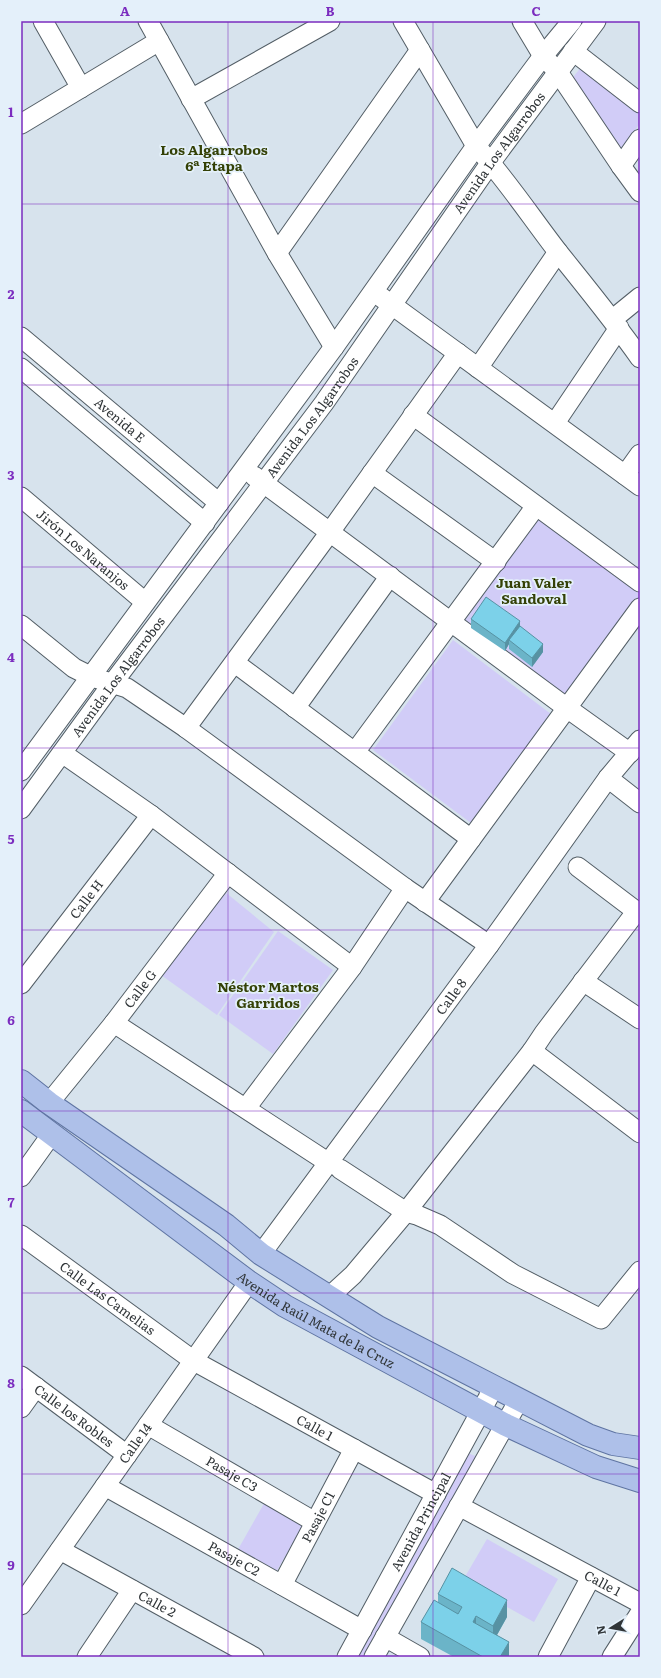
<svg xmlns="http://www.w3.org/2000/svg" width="661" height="1678" viewBox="0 0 661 1678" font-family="Literata,serif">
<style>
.green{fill:#d1ccf7}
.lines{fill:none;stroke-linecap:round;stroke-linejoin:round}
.minor-casing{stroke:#535e66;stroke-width:21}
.major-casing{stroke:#5f74a2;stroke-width:24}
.minor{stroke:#fff;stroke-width:19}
.major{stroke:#aec0e9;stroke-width:22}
.wall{fill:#6bb4c8}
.shaded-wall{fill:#5792a3}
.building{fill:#7cd1e9;stroke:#5792a3}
.grid{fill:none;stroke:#7b2cbf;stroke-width:1;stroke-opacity:0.55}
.labels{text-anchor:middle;stroke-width:3.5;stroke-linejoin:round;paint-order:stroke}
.street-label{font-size:13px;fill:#303538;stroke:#e4f0fa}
.neighbourhood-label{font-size:14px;font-weight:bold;fill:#344106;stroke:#e4f0fa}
.neatline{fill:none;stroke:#7b2cbf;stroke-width:1.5}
.grid-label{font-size:13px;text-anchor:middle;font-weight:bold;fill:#7b2cbf}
</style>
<rect width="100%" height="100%" fill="#d7e3ed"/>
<g class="green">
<path d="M582,66L640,115V123L620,152L571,80Z"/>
<path d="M539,518L640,592V595L564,699L463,623Z"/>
<path d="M453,640L551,714L471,823L373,750Z"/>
<path d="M225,892L274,932L217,1015L161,975Z"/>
<path d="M278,931L333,970L273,1054L219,1015Z"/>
<path d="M468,1453L475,1456L476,1459L369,1657H353Z"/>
<path d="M266,1500L304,1524L275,1574L236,1553Z"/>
<path d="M487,1539L558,1579L534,1622L462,1582Z"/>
</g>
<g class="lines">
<g class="minor-casing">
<g id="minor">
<path d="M43,21L81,88"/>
<path d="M148,21L277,253L334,347"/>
<path d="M403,21L476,146C506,179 531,217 558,252C586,287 614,321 640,358"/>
<path d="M522,21L543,56L558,72L621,166L640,192"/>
<path d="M573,51L640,103"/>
<path d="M191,99L330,21"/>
<path d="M21,124L159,41"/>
<path d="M621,166L640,139"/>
<path d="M277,253L420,50"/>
<path d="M381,297L640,486"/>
<path d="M613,319L640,297"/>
<path id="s1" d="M21,337L219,503"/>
<path d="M21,368L205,523"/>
<path d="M478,368L558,252"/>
<path d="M413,415L640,582"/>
<path d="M555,423L619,328"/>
<path d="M372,473L496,562"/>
<path d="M625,475L640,454"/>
<path d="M254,476L567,708L630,753"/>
<path id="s2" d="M21,497L145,602"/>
<path d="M21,625L74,668L92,677L127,688L186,728L405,888L489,945"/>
<path d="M235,663L471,839"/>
<path d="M295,708L390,576"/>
<path d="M186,728L330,532L458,353"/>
<path d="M355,752L536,506"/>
<path d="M62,753L151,815L352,967"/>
<path d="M21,771L334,347L476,146L543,56L572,21"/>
<path d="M608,778L640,803"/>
<path id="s3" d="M21,809L112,684L324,403L491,162L596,21"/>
<path d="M578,867L640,914"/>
<path d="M425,902L640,608"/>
<path d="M583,981L640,1019"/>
<path id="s4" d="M21,984L151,815"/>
<path d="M114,1023L329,1163"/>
<path d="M532,1051L640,1133"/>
<path id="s5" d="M49,1103L114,1023L228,873"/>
<path d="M246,1108L352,967L405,888"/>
<path d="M340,1169L406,1212L417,1215L440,1225L513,1274L601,1319L640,1271"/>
<path d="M21,1177L51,1135"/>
<path id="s6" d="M21,1235L194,1361L436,1494"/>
<path id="s7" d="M261,1254L489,945L608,778L640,740"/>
<path d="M330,1296L353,1275L406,1212L532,1051L544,1033L636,912"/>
<path id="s8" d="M21,1376L127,1455"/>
<path d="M21,1408L36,1387"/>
<path id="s9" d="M148,1425L315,1522"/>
<path id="s10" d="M105,1486L362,1630"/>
<path id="s11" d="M459,1506L640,1603"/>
<path id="s12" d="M60,1550L254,1657"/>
<path id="s13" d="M282,1585L354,1449"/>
<path id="s14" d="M21,1605L249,1282"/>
<path d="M385,1637L420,1657"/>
<path d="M87,1657L132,1590"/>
<path id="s15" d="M347,1657L488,1398L493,1387"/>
<path d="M374,1657L519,1400"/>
<path d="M548,1657L591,1577"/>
<path d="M612,1657L640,1613"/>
</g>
</g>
<g class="major-casing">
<g id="major">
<path d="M21,1081L49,1103L226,1225L261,1254L378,1327L588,1435L613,1444L640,1448"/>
<path id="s16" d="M21,1111L249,1282L285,1306L506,1425L596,1467L640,1481"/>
</g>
</g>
<use href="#minor" class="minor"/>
<use href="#major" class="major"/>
</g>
<g class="wall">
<path d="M471,619L520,626L543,652L532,667L509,649V644L505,651L471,628Z"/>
<path d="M438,1594L507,1617L497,1635L509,1657H454L421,1639V1622L438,1602Z"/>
</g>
<g class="shaded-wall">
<path d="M520,621V629L509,640V644L505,651V643Z"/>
<path d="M543,644V652L532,667V658Z"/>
<path d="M507,1600V1617L493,1642V1626Z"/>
<path d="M476,1616V1633L473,1622Z"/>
<path d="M509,1642V1657H500Z"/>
</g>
<g class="building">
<path d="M486,597L520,621L505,643L471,619Z"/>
<path d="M520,626L543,644L532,658L509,640Z"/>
<path d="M452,1568L507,1600L493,1626L476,1616L473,1622L509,1642L500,1657H483L421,1622L434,1600L458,1614L462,1607L438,1594Z"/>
</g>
<path class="grid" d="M228,21V1657M433,21V1657M21,204H640M21,385H640M21,567H640M21,748H640M21,930H640M21,1111H640M21,1293H640M21,1474H640"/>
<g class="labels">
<g class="street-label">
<text dy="5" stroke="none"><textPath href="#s3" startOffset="812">Avenida Los Algarrobos</textPath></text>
<text dy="5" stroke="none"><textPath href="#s3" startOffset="488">Avenida Los Algarrobos</textPath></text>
<text dy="5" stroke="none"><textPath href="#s1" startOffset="129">Avenida E</textPath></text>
<text dy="5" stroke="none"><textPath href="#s2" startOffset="81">Jirón Los Naranjos</textPath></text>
<text dy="5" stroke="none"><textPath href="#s3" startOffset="164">Avenida Los Algarrobos</textPath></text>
<text dy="5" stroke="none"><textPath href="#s4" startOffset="107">Calle H</textPath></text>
<text dy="5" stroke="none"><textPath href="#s5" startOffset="146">Calle G</textPath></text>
<text dy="5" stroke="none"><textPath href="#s7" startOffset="320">Calle 8</textPath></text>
<text dy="5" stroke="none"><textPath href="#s6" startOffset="107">Calle Las Camelias</textPath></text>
<text dy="5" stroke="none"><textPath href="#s16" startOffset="362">Avenida Raúl Mata de la Cruz</textPath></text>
<text dy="5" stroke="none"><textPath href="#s8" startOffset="66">Calle los Robles</textPath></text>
<text dy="5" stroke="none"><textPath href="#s6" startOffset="352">Calle 1</textPath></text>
<text dy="5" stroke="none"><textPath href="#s14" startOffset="198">Calle 14</textPath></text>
<text dy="5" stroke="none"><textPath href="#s9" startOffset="97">Pasaje C3</textPath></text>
<text dy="5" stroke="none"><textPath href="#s13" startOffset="77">Pasaje C1</textPath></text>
<text dy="5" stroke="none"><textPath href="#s15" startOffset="154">Avenida Principal</textPath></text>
<text dy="5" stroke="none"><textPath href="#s10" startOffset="148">Pasaje C2</textPath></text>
<text dy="5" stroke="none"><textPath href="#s11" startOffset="163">Calle 1</textPath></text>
<text dy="5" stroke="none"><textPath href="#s12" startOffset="111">Calle 2</textPath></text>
</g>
<g class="neighbourhood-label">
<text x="214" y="155">Los Algarrobos<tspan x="214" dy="16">6ª Etapa</tspan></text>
<text x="534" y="588">Juan Valer<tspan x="534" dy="16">Sandoval</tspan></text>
<text x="268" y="992">Néstor Martos<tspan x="268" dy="16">Garridos</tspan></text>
</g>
</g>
<rect width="661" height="1678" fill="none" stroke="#e4f0fa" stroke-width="44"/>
<g transform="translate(611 1628) rotate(259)" stroke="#e4f0fa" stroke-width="3" paint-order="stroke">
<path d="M0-3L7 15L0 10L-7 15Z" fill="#303538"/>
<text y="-6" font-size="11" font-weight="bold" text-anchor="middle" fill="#303538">N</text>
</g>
<rect x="22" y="22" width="617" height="1634" class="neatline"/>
<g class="grid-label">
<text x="125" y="16">A</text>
<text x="330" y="16">B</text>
<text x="536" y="16">C</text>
<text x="11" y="117">1</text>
<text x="11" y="299">2</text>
<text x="11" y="480">3</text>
<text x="11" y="662">4</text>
<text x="11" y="844">5</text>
<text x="11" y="1025">6</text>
<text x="11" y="1207">7</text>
<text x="11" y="1388">8</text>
<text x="11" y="1570">9</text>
</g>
</svg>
